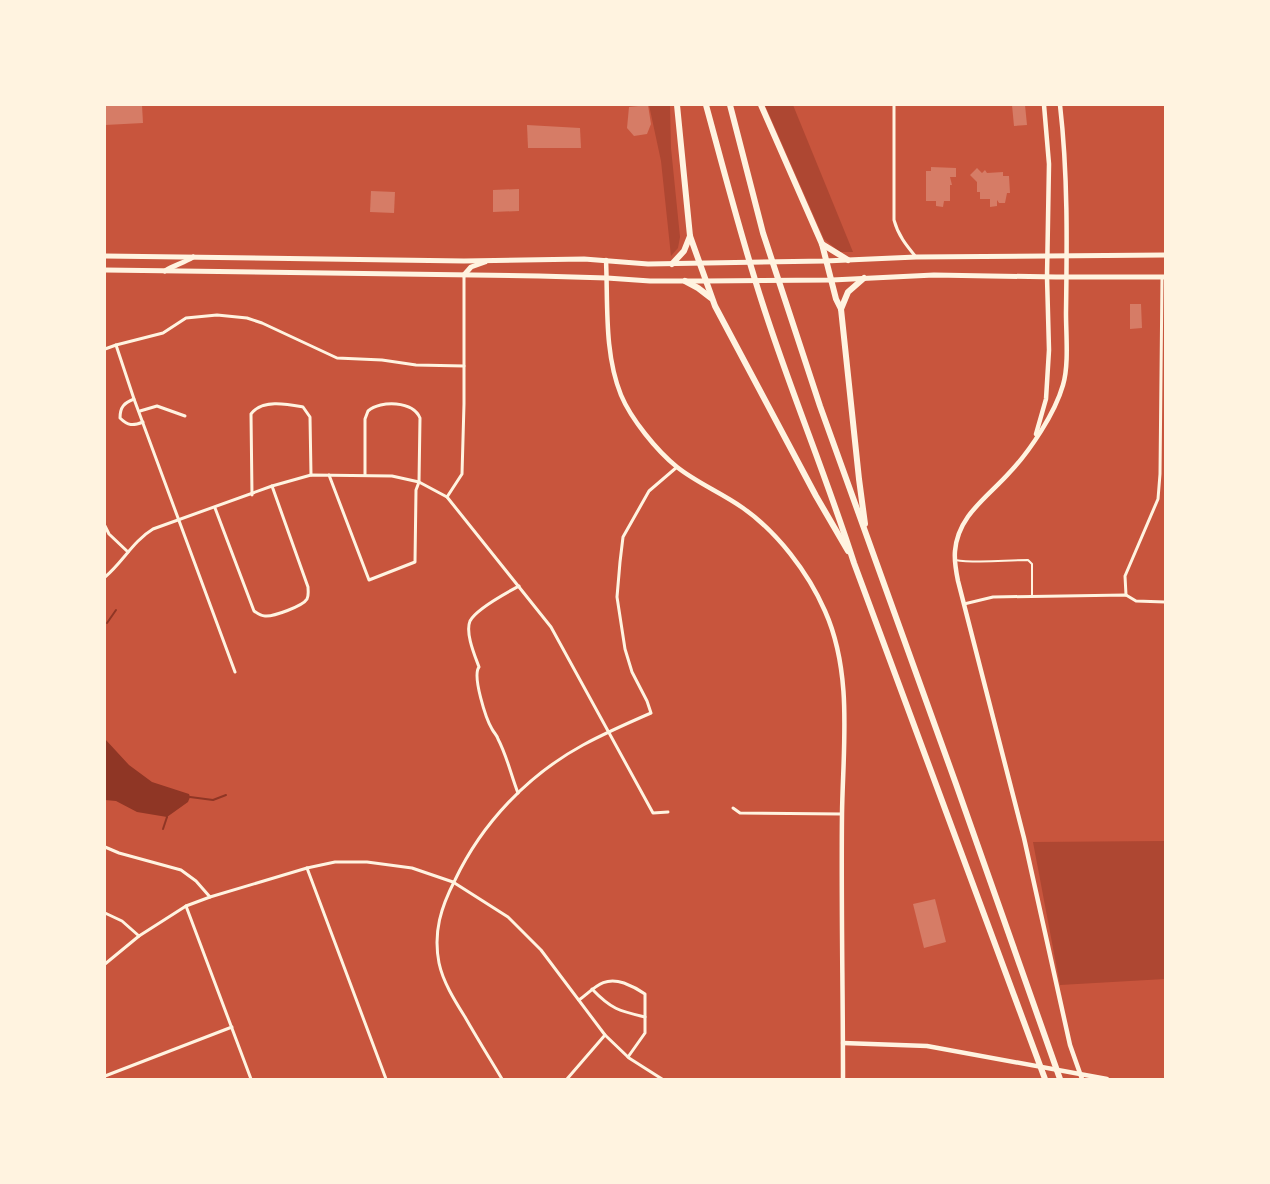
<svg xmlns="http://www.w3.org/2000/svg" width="1270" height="1184" viewBox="0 0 1270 1184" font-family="'Alegreya Sans',sans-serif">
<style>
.green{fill:#ae4732}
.water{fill:#8f3625}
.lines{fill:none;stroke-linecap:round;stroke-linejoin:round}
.stream{stroke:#8f3625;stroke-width:2}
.building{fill:#d67c66}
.service{stroke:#fff3e0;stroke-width:2}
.minor{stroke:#fff3e0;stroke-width:3}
.tertiary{stroke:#fff3e0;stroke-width:4.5}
.secondary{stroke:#fff3e0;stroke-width:5}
.motorway{stroke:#fff3e0;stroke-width:6}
</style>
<rect width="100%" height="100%" fill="#c8553d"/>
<g class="green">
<path d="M649,105H670L671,148L680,237L678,248L671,256L661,161Z"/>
<path d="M765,105H793L853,252H840L824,239Z"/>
<path d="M1165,841V979L1060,985L1033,842Z"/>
</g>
<path class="water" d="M105,739L129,765L152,782L189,794L190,797L188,802L167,817L137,812L116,801L105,800Z"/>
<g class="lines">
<g class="stream">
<path d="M107,623L116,610"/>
<path d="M190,797L213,800L226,795"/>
<path d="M163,829L167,817"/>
</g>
</g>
<g class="building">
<path d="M105,105H142L143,123L105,125Z"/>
<path d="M648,105L651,124L647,134L634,136L627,128L629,107Z"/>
<path d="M1012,105H1025L1027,125L1014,126Z"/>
<path d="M527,125L580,128L581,148H528Z"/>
<path d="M931,167L956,168V177H950L952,185H950V201H944L943,207L936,206V201H926V171H931Z"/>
<path d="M977,168L982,173L985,170L987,173L1003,172V176H1009L1010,193H1007L1005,203H999L997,200V206L990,207V199H980V192H977V182L970,175Z"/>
<path d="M519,189V211L493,212V190Z"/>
<path d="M371,191L395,192L394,213L370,212Z"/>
<path d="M1130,304H1141L1142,328L1130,329Z"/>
<path d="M935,899L946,942L924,948L913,904Z"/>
</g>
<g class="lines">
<path class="service" d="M955,560C978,564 1005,560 1028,560L1032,564V596"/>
<g class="minor">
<path d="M894,105V220C898,235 906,245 916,257"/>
<path d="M116,345L134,399L235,672"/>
<path d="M105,349L116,345L163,333L186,318L217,315L247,318L262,323L337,358L382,360L416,365L464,366"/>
<path d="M134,399C124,403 120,407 120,418C128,426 133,426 143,422"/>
<path d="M140,411L157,406L185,416"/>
<path d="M329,475L369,580L415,562L416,490L419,482L420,418C413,401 381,400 368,411L365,419V475"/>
<path d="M252,495L251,414C262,399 287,404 303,407L310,417L311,475"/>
<path d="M447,497L462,474L464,404V275"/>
<path d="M215,508L254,611C258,614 261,616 265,616C273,617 303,606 307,599C309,595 308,591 308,587L272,486"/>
<path d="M105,526L109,534L128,552"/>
<path d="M105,577C123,562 133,541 153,529L272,486L311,475L392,476L419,482L447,497L551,627L653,813L668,812"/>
<path d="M1126,595L1125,576L1158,499L1160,474L1162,277"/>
<path d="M964,604L993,597L1126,595L1136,601L1165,602"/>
<path d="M518,793C511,775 507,756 498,739C497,735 494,733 492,729C486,719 472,676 479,667C475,656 465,633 470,621C476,609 506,593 519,586"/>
<path d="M733,808L740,813L842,814"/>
<path d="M105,847L119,853L181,870L196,881L210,897"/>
<path d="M307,868L386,1079"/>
<path d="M186,906L251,1079"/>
<path d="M105,913L122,921L139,936"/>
<path d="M105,964L139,936L186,906L210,897L307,868L335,862H367L412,868L453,882L508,917L541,950L605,1035L629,1058L662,1079"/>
<path d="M592,989C611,1009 619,1011 645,1017"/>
<path d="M579,1000C595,988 603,976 624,983C632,986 638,989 645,994V1033L628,1057"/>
<path d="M105,1076L232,1027"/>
<path d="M502,1079C490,1059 477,1038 465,1017C455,1001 443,982 439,963C433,932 441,907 455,880C482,823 528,775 583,745C605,733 628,723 651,713L647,701L632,672L625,649L617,597L620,562L623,537L649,491L677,467"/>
<path d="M567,1079L605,1035"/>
</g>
<g class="tertiary">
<path d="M1060,105C1068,174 1067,244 1066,313C1066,335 1069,365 1063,385C1055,413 1030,451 1010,472C988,497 958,515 955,551C954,561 956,571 958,581L1024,838L1070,1045L1082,1079"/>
<path d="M606,260C608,304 604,353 621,395C631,419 657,451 677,467C697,483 722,493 743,508C777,532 808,572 825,611C853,674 843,746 842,814C841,902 843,991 843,1079"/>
<path d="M1036,434L1046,399L1049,350L1047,277L1049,164L1044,105"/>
<path d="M843,1043L927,1046L1107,1079"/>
</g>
<g class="secondary">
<path d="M105,256L464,261L584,259L648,264L825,261L916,257L1165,255"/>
<path d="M105,270L539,276L607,278L650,281H705L832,280L934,275L1056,277H1165"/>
<path d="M165,271C174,265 184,263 193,257"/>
<path d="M464,275L471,267L485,262"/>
</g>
<g class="motorway">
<path d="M677,105L690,236L715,306L816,496L848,551"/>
<path d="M706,105C724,171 741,237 762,302C790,390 826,475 854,563L1045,1079"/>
<path d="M730,105L763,233L820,406L956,784L1060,1079"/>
<path d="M761,105L822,244L836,299L841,309L859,479L865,524"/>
<path d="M822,244L848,260"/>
<path d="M672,264L684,251L690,236"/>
<path d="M685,281L698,288L711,298"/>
<path d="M841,309L848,292L864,278"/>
</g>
</g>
<rect width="1270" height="1184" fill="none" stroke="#fff3e0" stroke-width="212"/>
</svg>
